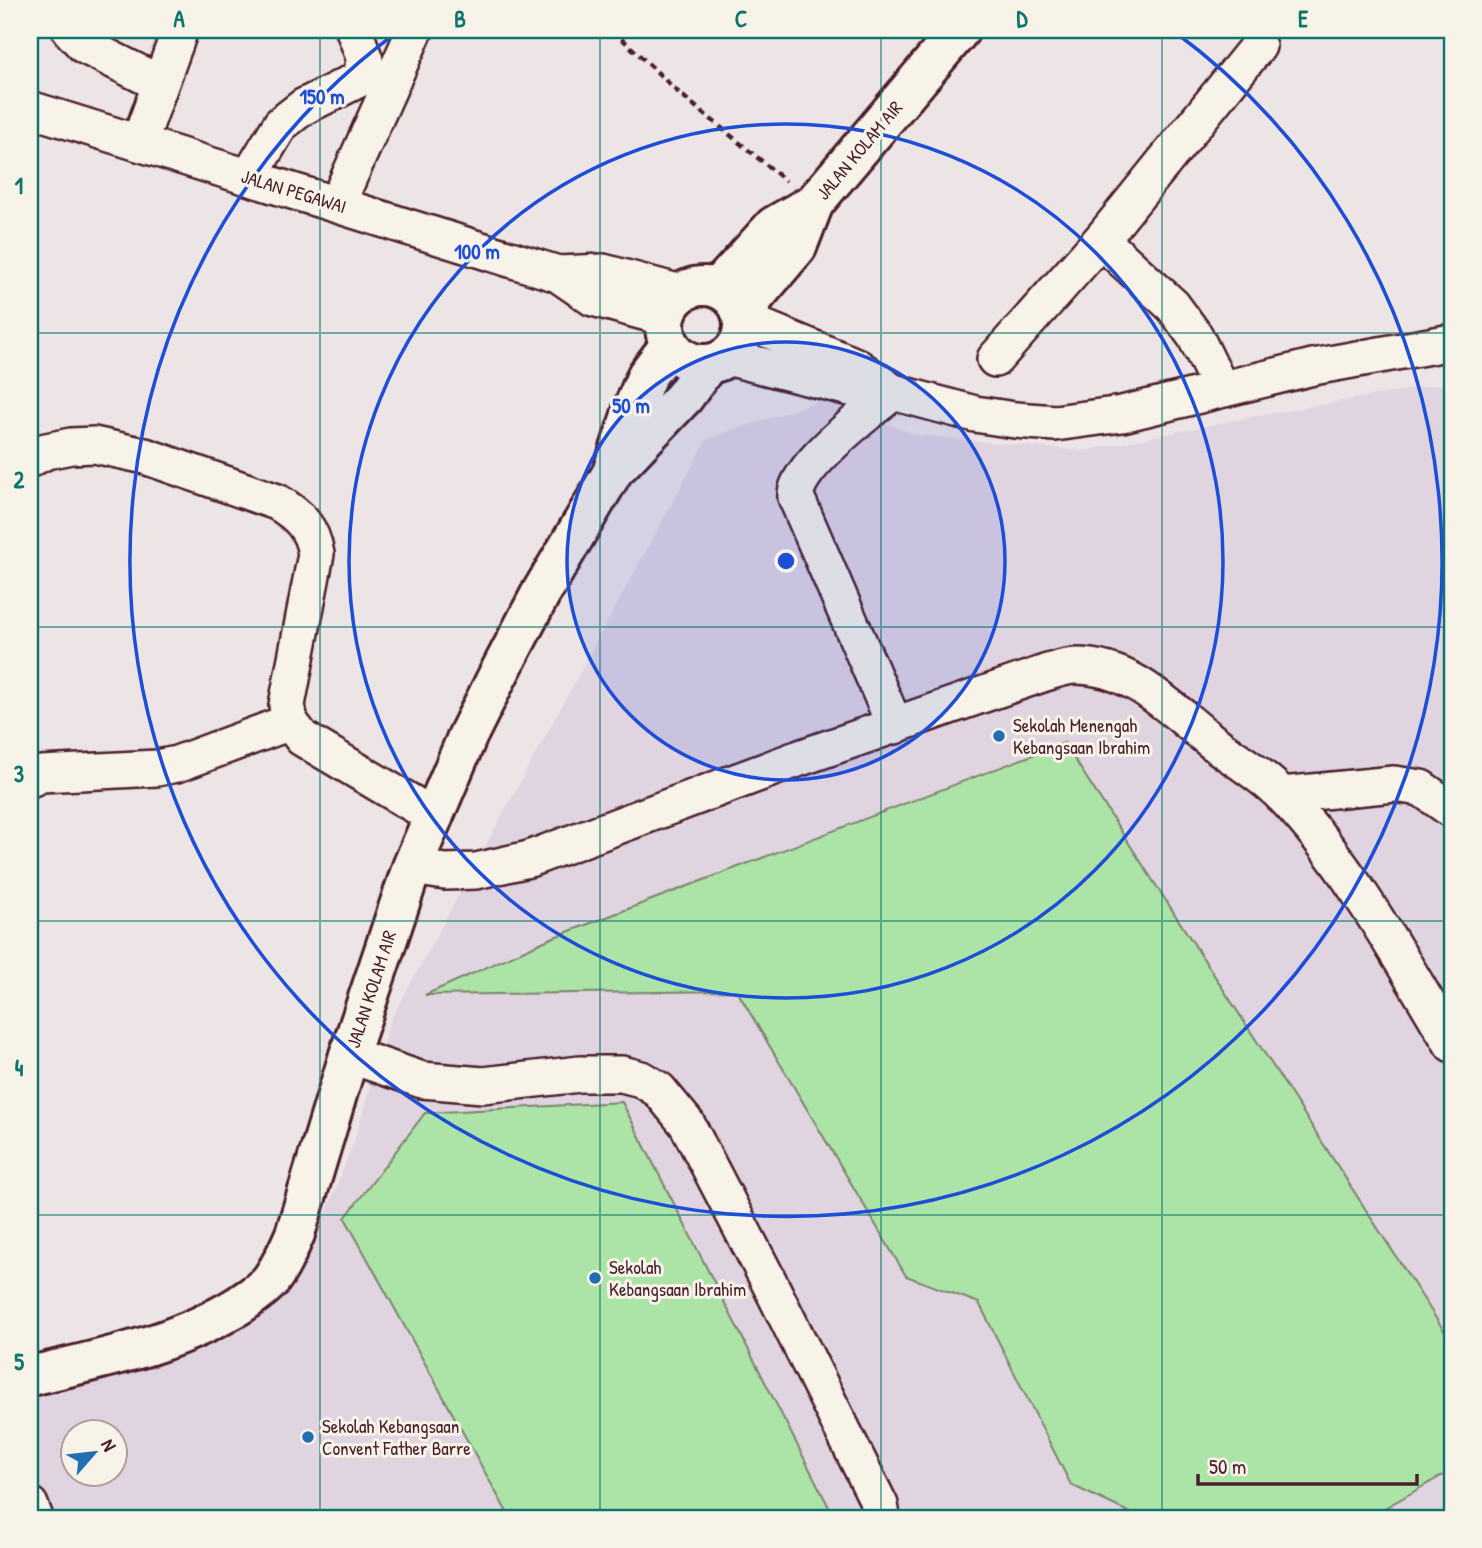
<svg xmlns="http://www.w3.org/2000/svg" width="1482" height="1548" viewBox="0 0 1482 1548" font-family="'Patrick Hand',sans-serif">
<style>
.built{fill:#e1d4e1;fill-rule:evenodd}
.green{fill:#ace4a8;stroke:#7b826a;stroke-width:2}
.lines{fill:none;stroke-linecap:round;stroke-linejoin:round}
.minor-casing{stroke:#4a1f2b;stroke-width:40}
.major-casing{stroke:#4a1f2b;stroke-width:44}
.path{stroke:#4a1f2b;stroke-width:4.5;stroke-dasharray:7 5;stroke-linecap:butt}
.minor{stroke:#f7f3e8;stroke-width:35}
.major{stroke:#f7f3e8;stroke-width:38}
.grid{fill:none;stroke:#0f766e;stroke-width:2;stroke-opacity:0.55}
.ring{fill:none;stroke:#1d4ed8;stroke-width:3.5}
.poi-dot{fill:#1f6fb2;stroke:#f7f3e8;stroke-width:2.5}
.labels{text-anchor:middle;stroke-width:6;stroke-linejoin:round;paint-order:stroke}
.street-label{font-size:19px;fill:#4a1f2b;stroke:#f7f3e8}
.poi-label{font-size:19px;fill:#4a1f2b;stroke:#f7f3e8;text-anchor:start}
.centre{fill:#1d4ed8;stroke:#f7f3e8;stroke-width:3.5}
.ring-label{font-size:21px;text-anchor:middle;font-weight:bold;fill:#1d4ed8;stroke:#f7f3e8;stroke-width:6;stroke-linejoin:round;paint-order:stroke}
.neatline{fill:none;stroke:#0f766e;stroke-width:2.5}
.grid-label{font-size:23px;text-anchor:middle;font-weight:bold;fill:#0f766e}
</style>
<rect width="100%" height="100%" fill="#ede5e5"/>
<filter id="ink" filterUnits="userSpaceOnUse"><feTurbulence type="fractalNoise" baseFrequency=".0143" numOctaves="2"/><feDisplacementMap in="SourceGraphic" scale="14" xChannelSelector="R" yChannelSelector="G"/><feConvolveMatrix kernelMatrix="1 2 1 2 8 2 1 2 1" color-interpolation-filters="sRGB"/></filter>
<g filter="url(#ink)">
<path class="built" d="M1452,382V1518H30V1396L70,1386L173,1356L273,1298L309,1257L354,1141L390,1021L707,439L826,399L915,435L1082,451L1266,414ZM74,1432H116V1474H74Z"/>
<g class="green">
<path d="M1064,743L1452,1343V1470L1367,1518H1141L1071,1485L979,1303L906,1276L737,991L425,995L549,939Z"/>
<path d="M622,1102L832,1513L821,1518H510L345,1218L425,1113Z"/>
</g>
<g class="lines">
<g class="minor-casing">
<g id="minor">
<path d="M70,30L85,46L159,83"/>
<path d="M30,109L558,274L593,298L665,318"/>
<path d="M139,143L180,30"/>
<path d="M249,177L281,124L303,107L359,79L365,60L354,30"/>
<path d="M337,204L415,30"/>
<path d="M558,274L603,272L681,293"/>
<path d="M742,319L856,366L887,388"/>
<path d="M727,357L854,389L893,392L975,414L1015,420L1055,423L1122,414L1313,367L1452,342"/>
<path d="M995,359L1101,240"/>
<path d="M1221,389L1195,336L1173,306L1101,240L1258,46"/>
<path d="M893,392C871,410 792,470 796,497L895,726"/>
<path d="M30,459L46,451L71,446L94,445L145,456L277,502C299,515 312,528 316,554L287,705L290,722L302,738L435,817"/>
<path d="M30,779L41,774L157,768L177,764L290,722"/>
<path d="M1282,795L1394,784L1421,788L1452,810"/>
<path d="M412,867L445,872L476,871L529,859L797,759L1045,673C1055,670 1066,666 1076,666C1129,666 1166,704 1204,735C1230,757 1260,772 1284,797C1352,868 1401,961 1452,1044"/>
<path d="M349,1055L422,1080L483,1085L580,1074H622L641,1079L659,1090L687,1124L766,1276L880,1505L882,1516L880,1518"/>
<path d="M30,1505L35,1518"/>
</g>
</g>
<g class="major-casing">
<g id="major">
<circle cx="704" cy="325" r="39"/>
<path d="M718,288L774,226L814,203L960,30"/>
<path d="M741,313L797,247L814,203"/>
<path d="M620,464L684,397L708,364"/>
<path d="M30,1376C102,1359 178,1344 241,1304C251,1297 262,1290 270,1281C281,1267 288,1250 295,1234L349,1055L412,867L468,735L497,677L541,593L612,473L634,406L647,375L670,345"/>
</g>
</g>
<path class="path" d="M613,30L679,93L786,181"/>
<use href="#minor" class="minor"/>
<use href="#major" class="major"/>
</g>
</g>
<path class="grid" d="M320,30V1518M600,30V1518M881,30V1518M1162,30V1518M30,333H1452M30,627H1452M30,921H1452M30,1215H1452"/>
<circle cx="786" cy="561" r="219" fill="#1d4ed8" fill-opacity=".12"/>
<g class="ring">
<circle cx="786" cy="561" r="219"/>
<circle cx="786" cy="561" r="437"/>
<path d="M1172 30A656 656 0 1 1 400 30"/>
</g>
<g class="poi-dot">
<circle cx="999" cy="736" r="7"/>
<circle cx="595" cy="1278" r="7"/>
<circle cx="308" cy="1437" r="7"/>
</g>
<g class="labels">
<g class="street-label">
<text transform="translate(859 150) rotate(-50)" y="7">JALAN KOLAM AIR</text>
<text transform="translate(294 191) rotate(17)" y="7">JALAN PEGAWAI</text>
<text transform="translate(371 989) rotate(-72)" y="7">JALAN KOLAM AIR</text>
</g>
<g class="poi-label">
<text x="1013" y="732">Sekolah Menengah<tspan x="1013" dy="22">Kebangsaan Ibrahim</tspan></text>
<text x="609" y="1274">Sekolah<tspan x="609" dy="22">Kebangsaan Ibrahim</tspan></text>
<text x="322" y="1433">Sekolah Kebangsaan<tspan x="322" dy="22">Convent Father Barre</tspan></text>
</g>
</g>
<circle cx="786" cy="561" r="10" class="centre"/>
<g class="ring-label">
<text x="322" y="104">150 m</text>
<text x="477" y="259">100 m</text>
<text x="631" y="413">50 m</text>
</g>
<rect width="1482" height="1548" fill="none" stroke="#f7f3e8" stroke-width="77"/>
<g transform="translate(94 1453) rotate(62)"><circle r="33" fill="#f7f3e8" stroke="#b29e9c" stroke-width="2"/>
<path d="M0-5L12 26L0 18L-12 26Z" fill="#1f6fb2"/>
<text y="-10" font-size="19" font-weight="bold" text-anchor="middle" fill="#4a1f2b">N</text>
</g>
<path d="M1198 1474v10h219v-10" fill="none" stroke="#4a1f2b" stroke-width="3.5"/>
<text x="1209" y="1474" font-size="21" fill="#4a1f2b" stroke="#f7f3e8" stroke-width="5" paint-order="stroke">50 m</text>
<rect x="38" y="38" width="1406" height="1472" class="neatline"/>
<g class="grid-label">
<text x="179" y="27">A</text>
<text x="460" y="27">B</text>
<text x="741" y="27">C</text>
<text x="1022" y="27">D</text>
<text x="1303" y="27">E</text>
<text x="19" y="194">1</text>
<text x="19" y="488">2</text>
<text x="19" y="782">3</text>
<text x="19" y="1076">4</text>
<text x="19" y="1370">5</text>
</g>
</svg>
